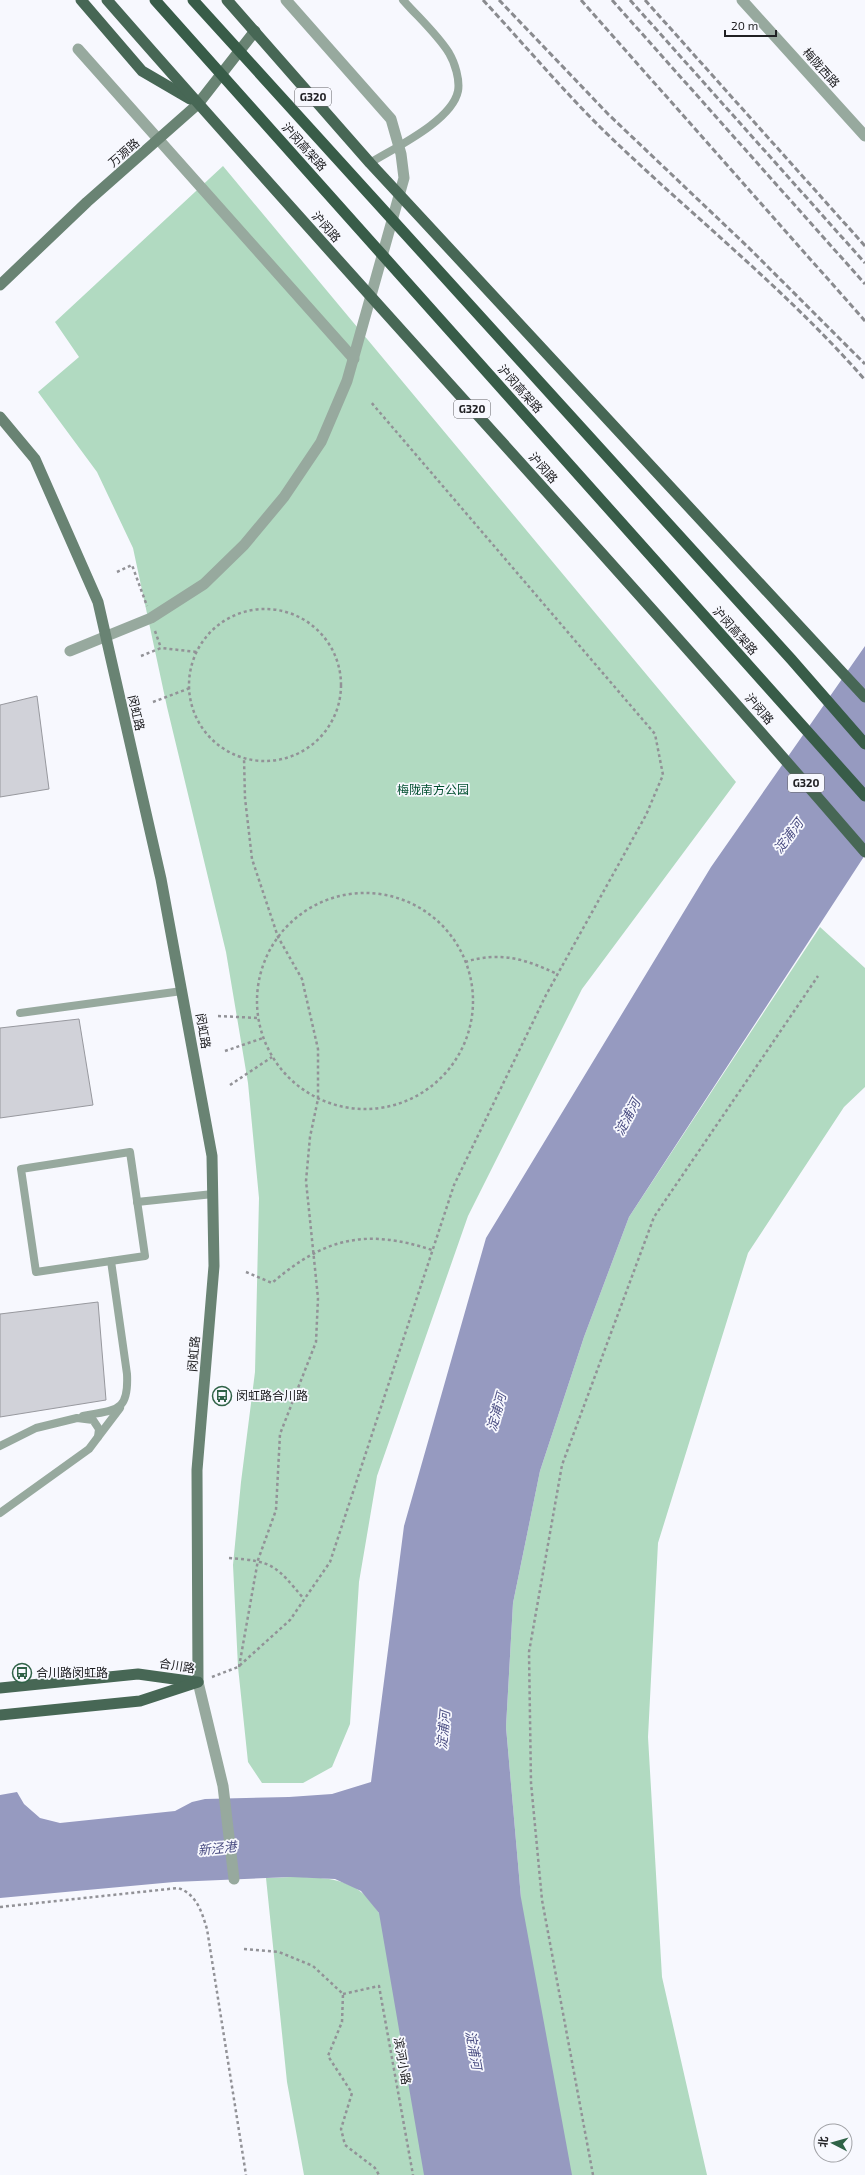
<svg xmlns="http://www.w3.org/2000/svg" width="865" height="2175" viewBox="0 0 865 2175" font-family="'Exo 2','Noto Sans SC',sans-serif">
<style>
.green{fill:#b1dac1}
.water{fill:#969ac0}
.building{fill:#d1d2d9;stroke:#97989e}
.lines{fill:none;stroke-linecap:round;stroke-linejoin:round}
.path{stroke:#929297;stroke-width:2.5;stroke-dasharray:3 3;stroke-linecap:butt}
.service{stroke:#97a99e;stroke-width:8}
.pedestrian{stroke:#97a99e;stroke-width:11}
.minor{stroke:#97a99e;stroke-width:11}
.secondary{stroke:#698373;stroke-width:11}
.primary{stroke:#476755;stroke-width:11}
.trunk{stroke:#385c48;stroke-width:11}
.rail{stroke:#8a8b8f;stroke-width:3;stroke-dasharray:6 3;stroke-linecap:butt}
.labels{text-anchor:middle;stroke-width:3.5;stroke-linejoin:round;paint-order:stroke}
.shield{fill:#f7f8fe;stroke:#606165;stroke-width:1}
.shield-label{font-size:11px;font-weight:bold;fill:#202023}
.street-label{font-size:12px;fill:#202023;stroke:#f7f8fe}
.park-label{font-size:12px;fill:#024f30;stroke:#f7f8fe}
.poi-label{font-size:12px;fill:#202023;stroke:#f7f8fe;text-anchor:start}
.water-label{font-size:13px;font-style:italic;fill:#4b4e83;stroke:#f7f8fe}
</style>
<rect width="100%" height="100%" fill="#f7f8fe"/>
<g class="green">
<path d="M223,166L736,782L582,989L468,1216L377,1476L359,1582L350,1724L332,1767L303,1783H262L248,1762L238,1667L233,1565L241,1482L255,1372L259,1198L248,1083L226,952L167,707L133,548L97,472L38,392L79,357L55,322Z"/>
<path d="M820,927L865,968V1087L844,1107L748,1253L658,1543L648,1737L662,1977L707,2175H304L287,2082L266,1878C293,1877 339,1873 361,1892C368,1897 374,1906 379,1913L521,1898L506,1727L513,1603L540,1471L584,1337L629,1217Z"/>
</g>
<path class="water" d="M865,646V855L629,1217L584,1337L540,1471L513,1603L506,1727L521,1898L572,2175H424L379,1913L361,1891L335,1879L290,1877L174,1882L0,1898V1795L17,1792L24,1804L40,1818L60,1823L175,1811L192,1802L205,1799L289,1797L332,1794L371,1782L404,1526L486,1238L711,867Z"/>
<g class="building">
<path d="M37,696L49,789L0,797V705Z"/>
<path d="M79,1019L93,1105L0,1118V1028Z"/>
<path d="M98,1302L106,1400L0,1417V1314Z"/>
</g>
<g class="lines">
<g class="path">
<path d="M117,572L132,565L147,606"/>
<circle cx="265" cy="685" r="76"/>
<path d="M155,631L161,648"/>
<path d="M141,656L161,648L197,652"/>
<path d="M153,702L190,688"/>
<circle cx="365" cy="1001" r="108"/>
<path d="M465,962C501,951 525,959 557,974"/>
<path d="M218,1016L258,1018"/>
<path d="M225,1051L263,1038"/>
<path d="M230,1085L272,1057"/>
<path d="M246,1272L272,1283C324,1238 366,1228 432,1250"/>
<path d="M229,1558C274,1561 276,1566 304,1599"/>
<path d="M239,1667L258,1560L276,1510L280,1434L316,1342L318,1298L306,1181L310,1137L318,1099V1049L302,979L278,937L252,859L245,798L244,758"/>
<path d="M212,1677L238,1667L290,1620L330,1562L454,1185L546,995L646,815L663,775L655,734L370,401"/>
<path d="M0,1907L178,1888C197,1894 202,1913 207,1929L246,2175"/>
<path d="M244,1949L279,1952L313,1966L343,1994L342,2022L328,2056L352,2093L341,2129L345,2145L375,2168L379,2175"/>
<path d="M343,1994L379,1986L413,2175"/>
<path d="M593,2175L542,1900L531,1783L529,1652L562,1465L654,1217L818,976"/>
</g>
<g class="service">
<path d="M370,163C394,148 452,121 458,91C460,80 455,63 449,53C437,34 418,17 403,0"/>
<path d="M20,1013L182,991"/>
<path d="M130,1152L145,1256L36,1272L21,1169Z"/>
<path d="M137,1202L213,1194"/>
<path d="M83,1416C116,1409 129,1413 127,1374L111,1261"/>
<path d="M98,1437L120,1408"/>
<path d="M0,1446L36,1428L77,1418L93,1420L99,1429L98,1437L89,1449L0,1513"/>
</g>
<g class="pedestrian">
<path d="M78,49L354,359"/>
<path d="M70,651L151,618L204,584L244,545L284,497L321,442L347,381L404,178L401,154L391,119L286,0"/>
</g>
<g class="minor">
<path d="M742,0L865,136"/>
<path d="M198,1682L223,1786L234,1879"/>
</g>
<g class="secondary">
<path d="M0,285L87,202L198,104L255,31"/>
<path d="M0,417L35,459L98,602L161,879L212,1156L214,1266L197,1470L198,1682"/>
</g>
<g class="primary">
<path d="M81,0L142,71L190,99"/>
<path d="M107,0C357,286 617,564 865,852"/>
<path d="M227,0L370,163L865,697"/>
<path d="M0,1688L138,1674L196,1682"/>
<path d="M0,1715L140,1701L198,1682"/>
</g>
<g class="trunk">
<path d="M155,0L865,796"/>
<path d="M193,0L791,659L865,744"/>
</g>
<g class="rail">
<path d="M483,0C522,42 559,86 600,127C687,212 785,288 865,380"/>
<path d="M499,0L608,114L749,248L865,364"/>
<path d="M581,0L865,321"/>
<path d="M612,0L865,284"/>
<path d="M630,0L865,263"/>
<path d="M645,0L865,246"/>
</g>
</g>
<defs>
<g id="bus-ring" transform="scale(1)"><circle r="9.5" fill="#f7f8fe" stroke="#2f6247" stroke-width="1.5"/><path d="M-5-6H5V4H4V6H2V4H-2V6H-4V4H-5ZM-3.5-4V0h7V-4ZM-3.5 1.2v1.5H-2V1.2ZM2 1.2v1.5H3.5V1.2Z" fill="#2f6247"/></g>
</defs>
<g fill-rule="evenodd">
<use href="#bus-ring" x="222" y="1396"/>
<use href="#bus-ring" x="22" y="1673"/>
</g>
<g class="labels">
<g class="shield">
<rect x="295" y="88" width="36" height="18" rx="3"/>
<rect x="454" y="400" width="36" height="18" rx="3"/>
<rect x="788" y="774" width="36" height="18" rx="3"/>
</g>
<g class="shield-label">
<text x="313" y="101">G320</text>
<text x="472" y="413">G320</text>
<text x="806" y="787">G320</text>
</g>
<g class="street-label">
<text transform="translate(821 68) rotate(48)" y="4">梅陇西路</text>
<text transform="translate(304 147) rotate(48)" y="4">沪闵高架路</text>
<text transform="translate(124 153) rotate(-41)" y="4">万源路</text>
<text transform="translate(326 227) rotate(48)" y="4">沪闵路</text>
<text transform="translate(520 389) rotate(48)" y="4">沪闵高架路</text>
<text transform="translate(543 468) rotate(48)" y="4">沪闵路</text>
<text transform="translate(735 631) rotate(48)" y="4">沪闵高架路</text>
<text transform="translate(759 709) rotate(49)" y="4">沪闵路</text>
<text transform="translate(136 713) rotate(77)" y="4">闵虹路</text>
<text transform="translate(203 1031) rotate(80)" y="4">闵虹路</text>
<text transform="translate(194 1354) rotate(-85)" y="4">闵虹路</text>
<text transform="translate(177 1666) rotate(9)" y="4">合川路</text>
<text transform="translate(402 2061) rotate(80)" y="4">滨河小路</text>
</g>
<g class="park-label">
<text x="433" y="794">梅陇南方公园</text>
</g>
<g class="poi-label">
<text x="236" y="1400">闵虹路合川路</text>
<text x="36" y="1677">合川路闵虹路</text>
</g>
<g class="water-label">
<text transform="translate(788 836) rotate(-53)" y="5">淀浦河</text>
<text transform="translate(627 1117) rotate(-62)" y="5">淀浦河</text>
<text transform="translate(496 1412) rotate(-74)" y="5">淀浦河</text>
<text transform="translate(443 1730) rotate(-85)" y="5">淀浦河</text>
<text transform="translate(217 1848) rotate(-6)" y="5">新泾港</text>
<text transform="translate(474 2050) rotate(80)" y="5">淀浦河</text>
</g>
</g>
<g transform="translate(833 2143) rotate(276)"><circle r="19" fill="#f7f8fe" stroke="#a1a2a6"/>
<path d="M0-3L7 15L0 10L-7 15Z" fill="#2f6247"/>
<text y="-6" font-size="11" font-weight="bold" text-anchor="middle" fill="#202023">北</text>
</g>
<path d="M725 30v6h51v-6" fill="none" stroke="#202023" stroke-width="2"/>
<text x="731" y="30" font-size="12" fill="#202023" stroke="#f7f8fe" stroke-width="3" paint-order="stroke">20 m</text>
</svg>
